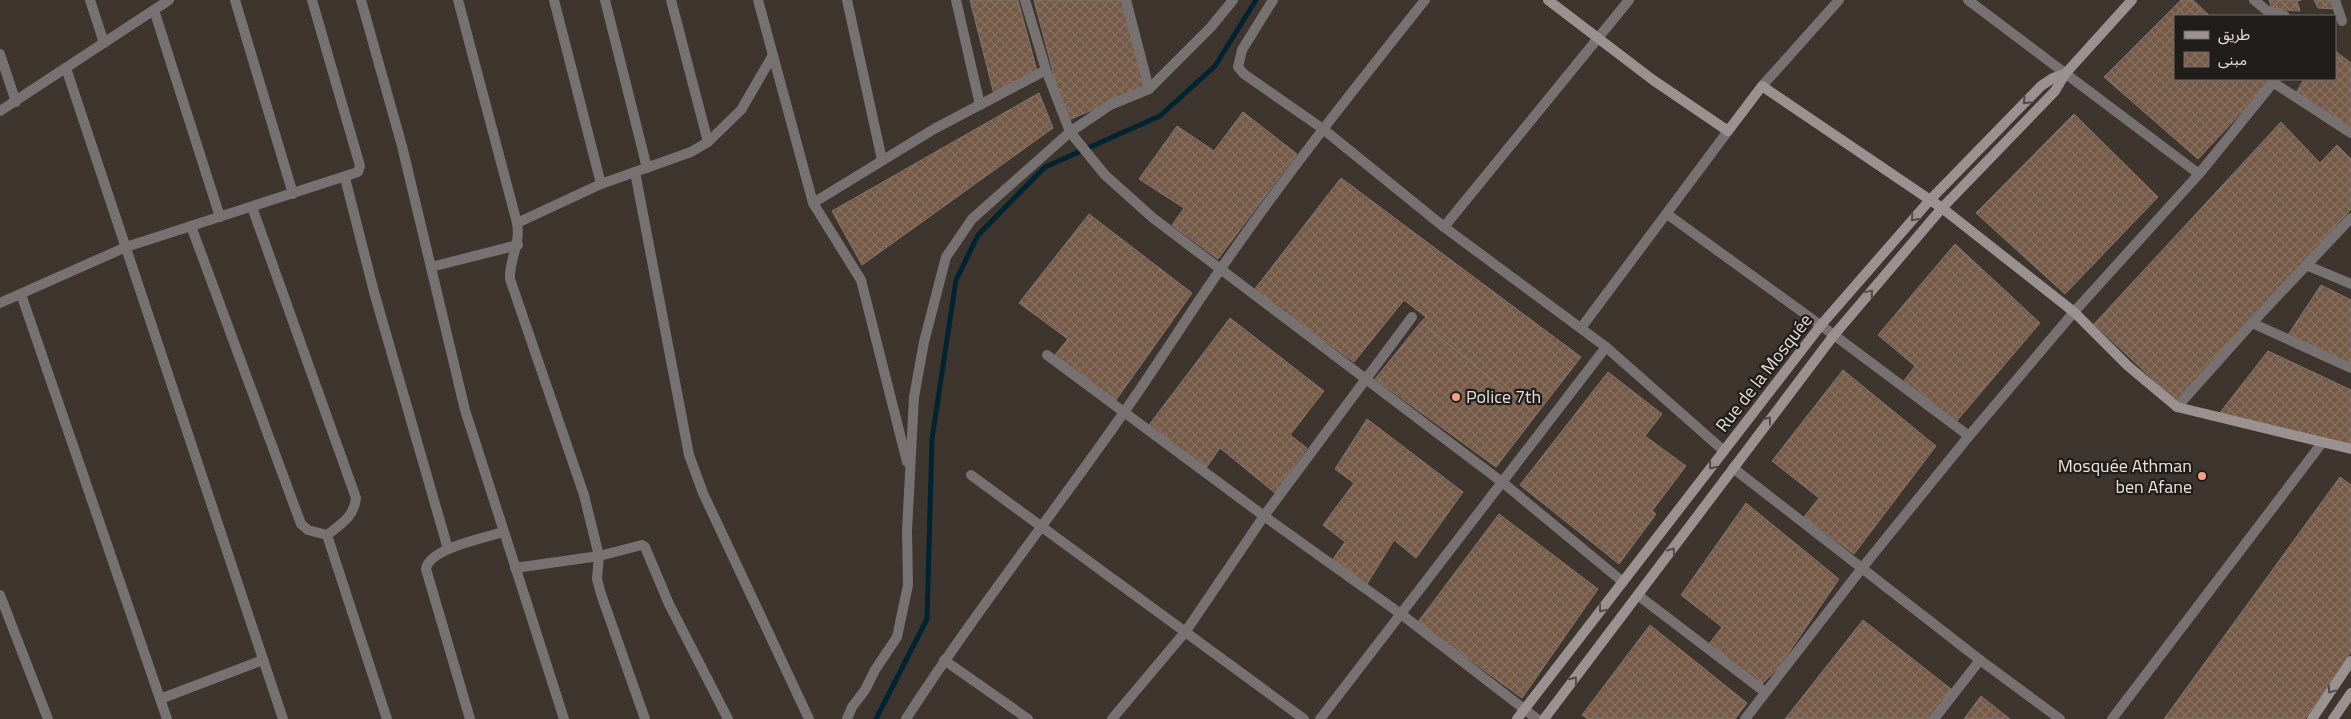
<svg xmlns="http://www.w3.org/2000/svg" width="2351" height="719" viewBox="0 0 2351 719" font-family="'Titillium Web','Noto Sans Arabic',sans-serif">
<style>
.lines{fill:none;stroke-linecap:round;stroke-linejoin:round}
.stream{stroke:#012432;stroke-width:5}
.building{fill:url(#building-cross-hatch);stroke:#80766f}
.street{stroke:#777171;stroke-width:10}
.secondary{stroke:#9b9191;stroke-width:10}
.oneway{stroke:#524b4a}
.poi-dot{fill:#f49d8b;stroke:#211d1a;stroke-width:2}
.labels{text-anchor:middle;stroke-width:4.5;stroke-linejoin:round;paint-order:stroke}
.street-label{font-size:18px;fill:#e7e1dd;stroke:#211d1a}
.poi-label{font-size:18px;fill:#e7e1dd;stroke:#211d1a;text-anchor:start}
</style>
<defs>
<pattern id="building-cross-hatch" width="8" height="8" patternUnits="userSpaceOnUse" patternTransform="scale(1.25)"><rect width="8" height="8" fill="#755a47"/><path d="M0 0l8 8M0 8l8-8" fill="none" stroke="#897161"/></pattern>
</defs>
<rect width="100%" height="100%" fill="#3d352e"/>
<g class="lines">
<path class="stream" d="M876,719L927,619L932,439L956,280L978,235L1045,167L1160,116L1215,66L1256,0"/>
</g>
<g class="building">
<path d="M970,0H1018L1037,71L994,94Z"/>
<path d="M1034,0H1124L1145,88L1066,121Z"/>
<path d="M2181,0H2193L2210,16H2175V79H2269L2258,95L2198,159L2104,77Z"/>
<path d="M2269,0H2301L2297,1L2300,11L2272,9Z"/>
<path d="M2314,0H2332L2336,9L2318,8Z"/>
<path d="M2335,51L2351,63V129L2296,93L2304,79H2335Z"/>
<path d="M1039,93L1053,128L862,265L832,211Z"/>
<path d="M1243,112L1297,154L1218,259L1172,225L1184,208L1139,179L1177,126L1214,151Z"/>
<path d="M2074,114L2158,197L2065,294L1976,213Z"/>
<path d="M2281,122L2320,163L2337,145L2351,159V209L2177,402L2094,324Z"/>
<path d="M1341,178L1581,357L1536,415L1421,322L1426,317L1404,300L1354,362L1254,290Z"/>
<path d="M1089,214L1192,293L1116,400L1055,355L1068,339L1019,303Z"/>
<path d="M1955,244L2040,323L1955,423L1903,382L1915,366L1878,335Z"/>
<path d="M2321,285L2351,300V365L2288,335Z"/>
<path d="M1230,318L1324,391L1290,435L1307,448L1275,493L1220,448L1206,468L1149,425Z"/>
<path d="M1421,322L1536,415L1496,467L1375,379Z"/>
<path d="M2268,351L2351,390V444L2219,414Z"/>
<path d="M1843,370L1936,446L1854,554L1804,517L1819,498L1772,461Z"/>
<path d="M1608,372L1662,414L1645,436L1686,466L1652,511L1656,514L1619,564L1520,485Z"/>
<path d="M1367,419L1463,492L1416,558L1394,540L1367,584L1333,559L1345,542L1323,525L1354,483L1335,469Z"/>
<path d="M2340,477L2351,485V652L2305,719H2164Z"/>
<path d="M1746,503L1839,579L1779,667L1761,685L1709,644L1722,627L1681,595Z"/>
<path d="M1499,514L1598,589L1522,698L1418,622Z"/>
<path d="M1863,620L1951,689L1929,719H1785Z"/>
<path d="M1650,625L1747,703L1735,719H1588L1582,715Z"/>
<path d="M1981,696L2010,719H1964Z"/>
</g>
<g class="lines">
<g class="street">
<path d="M90,0L104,43"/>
<path d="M235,0L293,194"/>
<path d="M361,0L402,146L465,410L564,719"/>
<path d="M458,0L517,223C521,244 509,259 510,279L584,495L599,556L597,579L601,594L645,719"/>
<path d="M554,0L601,184"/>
<path d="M605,0L647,168"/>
<path d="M671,0L708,142"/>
<path d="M758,0L813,203L861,280L907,462"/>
<path d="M847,0L882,160"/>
<path d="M956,0L980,105"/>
<path d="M1025,0L1046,70L1070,132L1105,175L1153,218L1502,482L1623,582"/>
<path d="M1273,0L1242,50L1238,67L1244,74L1323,129L1444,227L1606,347L1724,451"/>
<path d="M1968,0L2199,174"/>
<path d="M2254,0L2266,10L2285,16"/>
<path d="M2335,0L2342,21"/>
<path d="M154,10L220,217"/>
<path d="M0,54L16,102"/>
<path d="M66,68L283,719"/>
<path d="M2274,83L2351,133"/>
<path d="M1762,86L1839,0"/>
<path d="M1149,89L1211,27L1233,0"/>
<path d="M0,111L169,0"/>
<path d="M635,172L689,455L703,493L809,719"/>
<path d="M345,178L374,292L448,549"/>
<path d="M813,203L934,129L1046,70"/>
<path d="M1667,214L1834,335L1969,436"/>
<path d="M517,223L601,184L691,152L708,142L741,110L773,55"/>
<path d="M191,226L301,524L308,530L327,535C341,524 354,517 356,498L252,207"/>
<path d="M1444,227L1629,0"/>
<path d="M2306,265L2351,284"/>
<path d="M431,267L518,245"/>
<path d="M21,294L167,719"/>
<path d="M0,303L126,247L358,172L360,166L312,0"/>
<path d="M2252,323L2351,368"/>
<path d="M1581,328L1728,131"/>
<path d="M1047,355L1264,516L1401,614L1537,719"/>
<path d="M2177,407L2252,323L2351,218"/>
<path d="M1733,468L1980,660L2060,719"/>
<path d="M971,475L1304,719"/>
<path d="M327,535L387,719"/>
<path d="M515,568L599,556L642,545L645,547L669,604L728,719"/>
<path d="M0,595L48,719"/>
<path d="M1639,596L1765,692"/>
<path d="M944,660L1028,719"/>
<path d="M160,699L263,660"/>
<path d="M470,719L426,569C429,548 485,538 503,532"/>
<path d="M847,719L852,707L865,690L875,670L897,637L908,585L907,531L914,397L924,342L946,257L972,219L1070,132L1110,105L1149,89L1126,0"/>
<path d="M906,719C971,618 1046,523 1115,425C1152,374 1184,321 1220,270C1284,177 1354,89 1425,0"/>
<path d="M1112,719L1186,631L1264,516L1412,317"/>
<path d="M1320,719L1606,347"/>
<path d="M1745,719L1862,568L1969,436L2074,312L2199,174L2276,79"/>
<path d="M1934,719L1980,660"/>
<path d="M2112,719L2322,443"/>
</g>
<g class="secondary">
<path d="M1548,0L1653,80L1728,131L1762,86L1942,208L2074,312L2128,366L2177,407L2351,449"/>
<path d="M1517,719L1821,325L1929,201L2041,86L2053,78L2065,74"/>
<path d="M1544,719L1834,335L1942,208L2055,91L2065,74L2132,0"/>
<path d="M2312,719L2351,661"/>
<path d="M2333,719L2351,693"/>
</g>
</g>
<defs><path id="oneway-chevron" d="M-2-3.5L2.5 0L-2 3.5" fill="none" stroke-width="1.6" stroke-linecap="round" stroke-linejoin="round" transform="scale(1.25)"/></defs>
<g class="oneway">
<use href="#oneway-chevron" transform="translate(2026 101) rotate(134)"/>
<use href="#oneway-chevron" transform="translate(1914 218) rotate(131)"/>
<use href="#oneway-chevron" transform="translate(1870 293) rotate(-50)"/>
<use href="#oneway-chevron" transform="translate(1768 420) rotate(-53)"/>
<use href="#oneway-chevron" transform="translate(1712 466) rotate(128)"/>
<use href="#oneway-chevron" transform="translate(1672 551) rotate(-54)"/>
<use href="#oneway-chevron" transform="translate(1602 609) rotate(128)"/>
<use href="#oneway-chevron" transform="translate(1574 680) rotate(-52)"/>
<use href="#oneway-chevron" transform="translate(2331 690) rotate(124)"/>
</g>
<g class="poi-dot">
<circle cx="1456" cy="397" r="5"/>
<circle cx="2202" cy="476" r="5"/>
</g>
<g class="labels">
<g class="street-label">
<text transform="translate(1764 373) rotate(-52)" y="6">Rue de la Mosquée</text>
</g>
<g class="poi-label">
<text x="1466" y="403">Police 7th</text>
<text x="2192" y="472" text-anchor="end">Mosquée Athman<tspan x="2192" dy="21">ben Afane</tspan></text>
</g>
</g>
<rect x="2174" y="15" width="162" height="65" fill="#211d1a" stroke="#706b68"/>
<rect x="2184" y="31" width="25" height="8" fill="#9b9191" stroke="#706b68"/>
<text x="2218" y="40" font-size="15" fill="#e7e1dd">طريق</text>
<rect x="2184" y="52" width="25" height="15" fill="url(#building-cross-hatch)" stroke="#706b68"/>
<text x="2218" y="65" font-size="15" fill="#e7e1dd">مبنى</text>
</svg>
